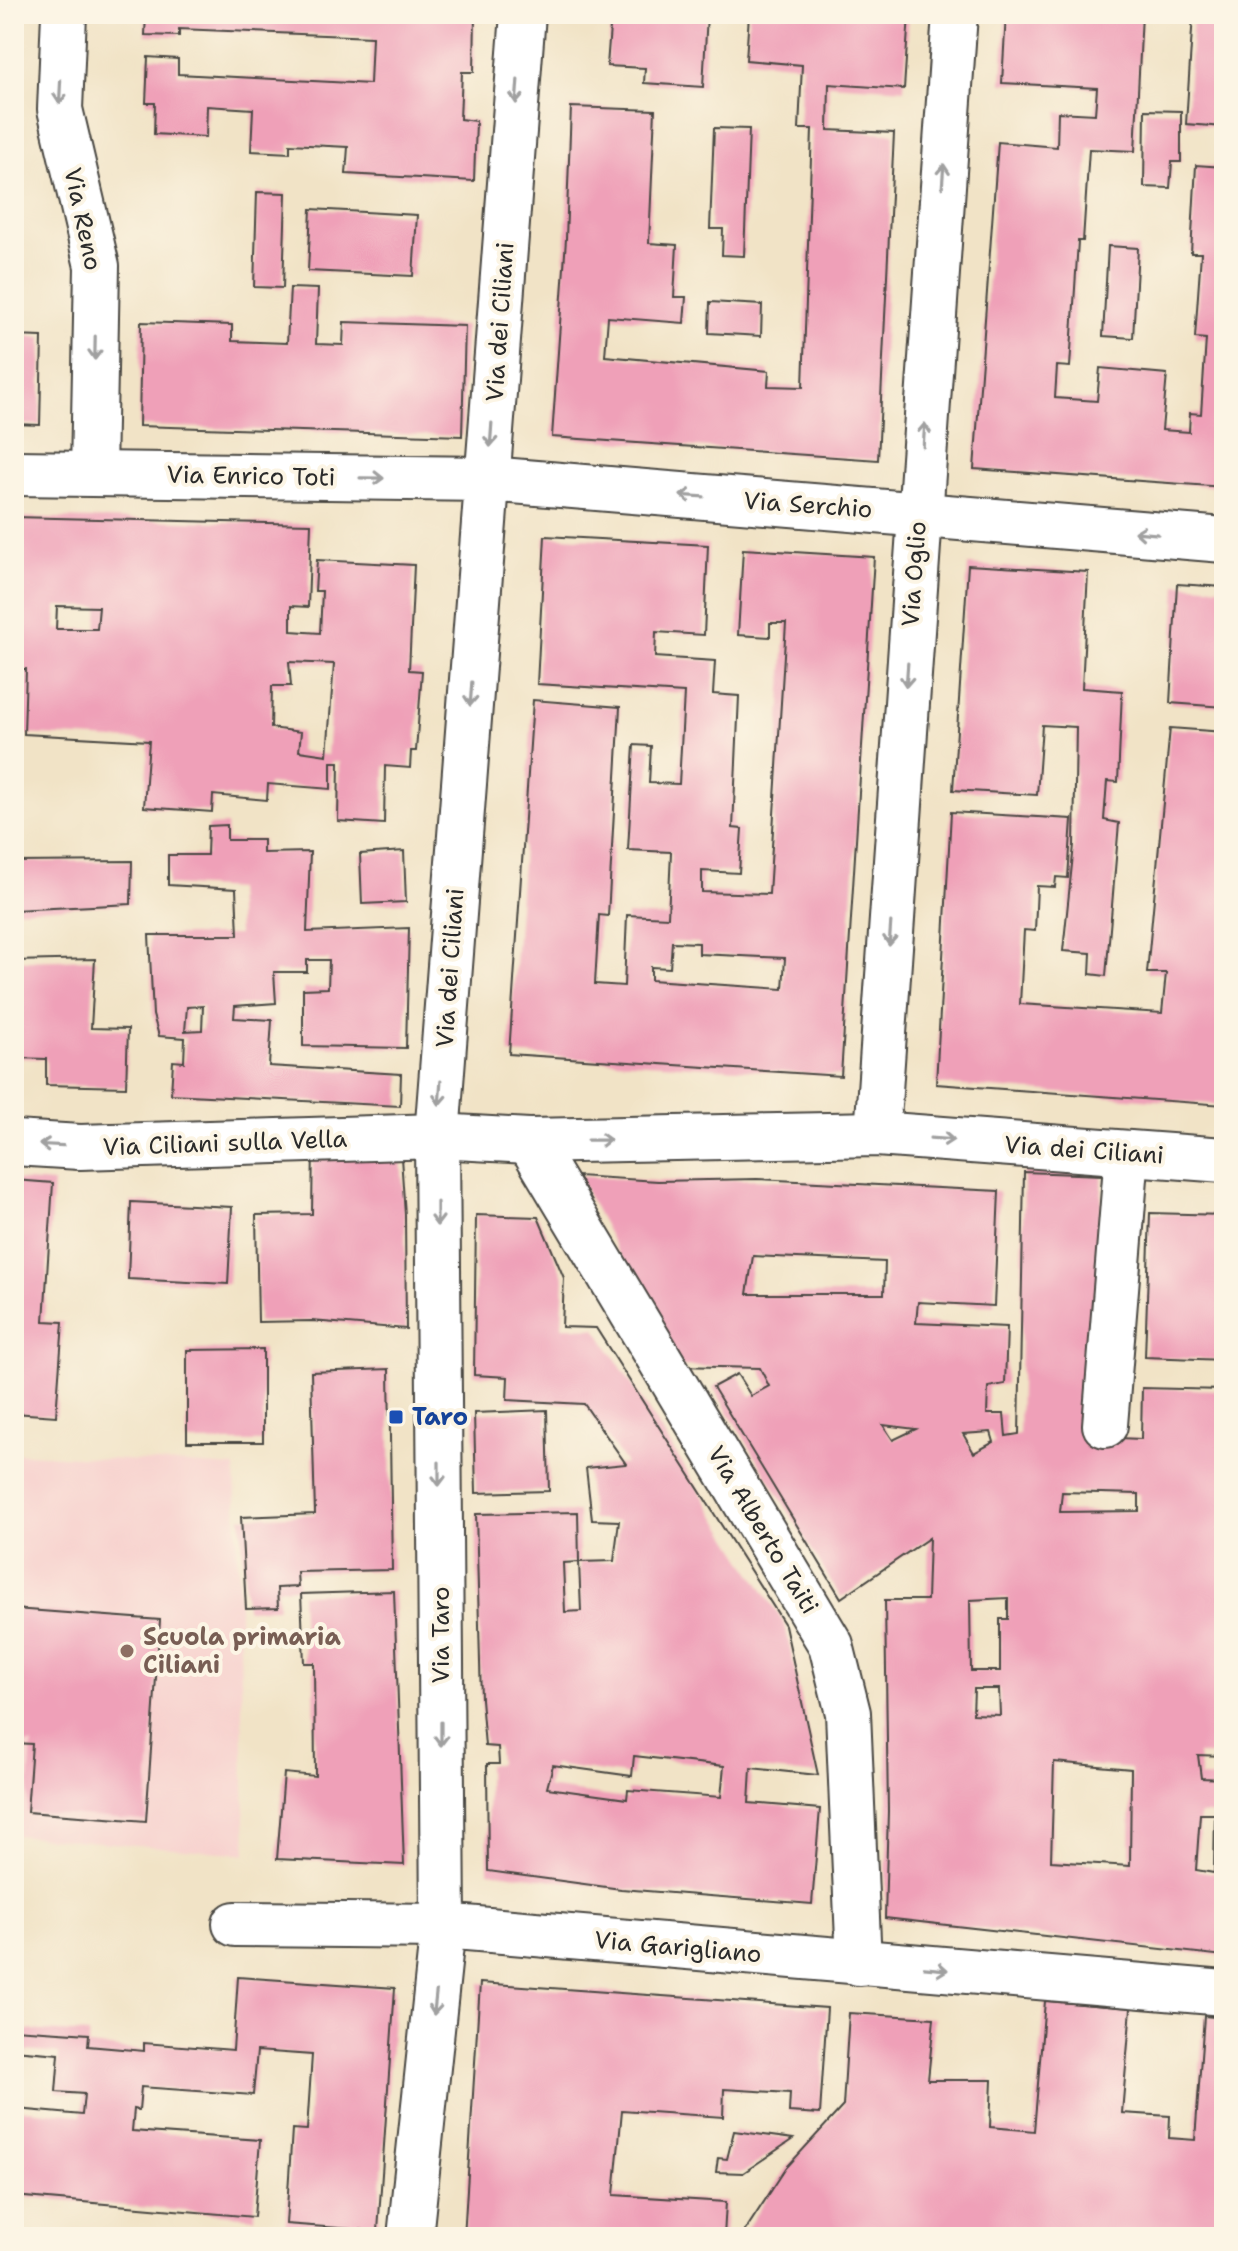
<svg xmlns="http://www.w3.org/2000/svg" width="1238" height="2251" viewBox="0 0 1238 2251" font-family="'Shantell Sans',sans-serif">
<style>
.built{fill:#f7d0cd}
.building{fill:#efa0b8;fill-rule:evenodd}
.lines{fill:none;stroke-linecap:round;stroke-linejoin:round}
.minor-casing{stroke:#494742;stroke-width:48}
.minor{stroke:#fff;stroke-width:44}
.oneway{stroke:#a0a0a0}
.transit-dot{fill:#1a4fb4;stroke:#fcf5e5;stroke-width:3}
.education-dot{fill:#8d6e63;stroke:#fcf5e5;stroke-width:3}
.labels{text-anchor:middle;stroke-width:8;stroke-linejoin:round;paint-order:stroke}
.street-label{font-size:24px;fill:#2b2b2b;stroke:#fcf5e5}
.transit-label{font-size:24px;font-weight:bold;fill:#164399;stroke:#fcf5e5;text-anchor:start}
.education-label{font-size:24px;font-weight:bold;fill:#785e54;stroke:#fcf5e5;text-anchor:start}
</style>
<rect width="100%" height="100%" fill="#fcf5e5"/>
<filter id="ink" filterUnits="userSpaceOnUse"><feTurbulence type="fractalNoise" baseFrequency=".0125" numOctaves="2"/><feDisplacementMap in="SourceGraphic" scale="16" xChannelSelector="R" yChannelSelector="G"/><feConvolveMatrix kernelMatrix="1 2 1 2 8 2 1 2 1" color-interpolation-filters="sRGB"/></filter>
<filter id="wash" filterUnits="userSpaceOnUse"><feTurbulence type="fractalNoise" baseFrequency=".006" numOctaves="4" result="noise"/><feDisplacementMap in="SourceGraphic" scale="32" xChannelSelector="R" yChannelSelector="G"/><feGaussianBlur stdDeviation="1.8" result="paint"/><feColorMatrix in="noise" values="0 0 0 0 0 0 0 0 0 0 0 0 0 0 0 0 0 1.4 0 .05"/><feComposite in="paint" operator="in"/></filter>
<g filter="url(#wash)">
<rect width="100%" height="100%" fill="#f1e3c6"/>
<path class="built" d="M14,1453L235,1467L246,1854L14,1835Z"/>
<g id="blocks">
<g class="building">
<path d="M146,14H475L474,72H462L460,119L476,121L474,181L346,174L348,147L290,144V153L251,151L253,109L207,106L206,137L154,134L155,103H146L148,57L178,59V74L370,84L372,37L179,29V36L145,35Z"/>
<path d="M611,14H707L703,87L644,83L645,68L607,66Z"/>
<path d="M749,14H909L904,89L829,84L828,130L894,133L878,460L552,437L566,239L571,107L655,110L649,243L677,245L674,297H686L684,323L608,317L605,356L769,371L768,386L803,387L812,129H799L802,65L746,60Z"/>
<path d="M1006,14H1142L1135,151L1089,149L1083,241H1078L1070,367L1057,366L1055,398L1097,401L1100,368L1167,374L1162,430L1189,432L1190,413L1201,414L1206,339L1195,338L1201,253H1191L1196,165L1224,167V487L974,469L998,142L1057,147L1058,112L1095,114L1097,88L1002,83Z"/>
<path d="M1193,14L1224,16V127L1186,124Z"/>
<path d="M1145,110L1181,111V162H1172L1170,188L1144,187Z"/>
<path d="M714,128L749,129L744,256L722,255L723,229H710Z"/>
<path d="M257,192L286,193L283,288L254,287Z"/>
<path d="M311,209L417,215L413,276L308,271Z"/>
<path d="M1108,246L1138,248L1133,338L1103,336Z"/>
<path d="M290,288L318,289L316,344L343,345L344,322L465,326L462,436L139,426L141,322L232,325V341L287,343Z"/>
<path d="M710,302L762,305L761,336L709,333Z"/>
<path d="M14,336L42,337L40,425L14,424Z"/>
<path d="M14,517L311,524L308,607L291,606V631L320,633L322,591H315L317,560L414,565L409,670L422,671L416,751H411L410,768L385,766L384,824L338,821L339,762H331V789L268,784L267,800L213,795L212,812L144,807L149,741L24,734L26,669H14ZM57,606L99,607L97,629H56ZM289,662L334,664L327,755L299,751L301,732L271,728L272,686H291Z"/>
<path d="M545,536L708,545L704,635L656,632L655,657L715,661L713,694L739,696L733,828L742,829L739,873L702,871V892L769,894L786,623H770V637L738,635L743,549L874,557L841,1076L509,1054L533,700L620,707L608,916L599,915L595,984L624,986L627,915L668,917L671,852L628,850L634,745L651,746L649,783L679,784L684,693L537,684ZM672,942L699,943V954L785,958L783,989L651,980V967L670,968Z"/>
<path d="M968,565L1088,572L1082,688L1122,691L1118,782L1107,781L1104,820L1119,823L1106,976L1090,974L1091,953L1063,951L1074,845L1076,727L1042,725L1037,795L953,790Z"/>
<path d="M1177,584L1224,587V707L1170,703Z"/>
<path d="M1170,728L1224,732V1105L936,1084L951,812L1072,819L1068,878L1056,877L1055,887L1037,886L1035,931L1024,930L1020,1004L1162,1013L1166,973H1147Z"/>
<path d="M227,825V840H263V853L310,852L307,932L409,928L406,1048L303,1046V989L328,988L329,960H307V972H274L276,1003L235,1006L234,1018L272,1020L269,1066L401,1074L400,1106L171,1094L173,1061L184,1062L185,1038L159,1036L153,1015L149,935H238L236,889L168,885V855H207L208,826ZM203,1006L202,1030L185,1031L187,1007Z"/>
<path d="M404,851L406,902L362,904L360,854Z"/>
<path d="M132,861L131,904L14,910V862Z"/>
<path d="M95,959L91,1028L128,1029L126,1087L46,1085V1059L17,1058L16,1076H14V961Z"/>
<path d="M313,1143H400L405,1215L406,1329L312,1321L258,1322L256,1215L312,1214Z"/>
<path d="M1024,1172L1102,1175L1101,1271L1094,1437L1141,1439L1142,1388L1224,1390V1756L1198,1755L1201,1778L1224,1779V1956L885,1918L888,1811L885,1600H927L929,1538L841,1598L713,1387L737,1374L751,1396L769,1386L760,1368L678,1366L578,1176L658,1181L757,1179L999,1191L994,1306L918,1302L916,1323L1007,1327L1005,1384L988,1387L987,1414H1004L1006,1436L1019,1434ZM753,1256L885,1262L884,1294H747ZM883,1425L916,1429L893,1440ZM991,1432L994,1442L974,1453L963,1434ZM1062,1492L1139,1494V1511L1060,1512ZM1008,1598V1619H1000V1671H971L970,1600ZM974,1689H999L1000,1715L973,1714ZM1054,1762L1131,1769L1130,1866L1051,1861ZM1200,1814H1215L1214,1873L1196,1870Z"/>
<path d="M14,1180L53,1183L44,1321L63,1322L56,1416L14,1413Z"/>
<path d="M131,1202L232,1207L228,1284L128,1279Z"/>
<path d="M1150,1213L1224,1215V1360L1145,1357Z"/>
<path d="M476,1215L538,1217L564,1278L562,1327L596,1328L785,1625L818,1775L751,1768L749,1803L820,1809L812,1904L621,1889L488,1871L487,1764H499L498,1747L485,1746L481,1699L476,1514L578,1512L579,1562L563,1563L565,1612L581,1611L579,1562L614,1561L619,1521L592,1520L586,1468L626,1464L584,1404L507,1400L508,1377L474,1375ZM634,1756L724,1766L721,1797L628,1790L627,1799L547,1788L553,1765L632,1776Z"/>
<path d="M263,1349V1442H187V1350Z"/>
<path d="M389,1369L392,1570L297,1572L298,1587L277,1588L278,1608L246,1609L241,1517L315,1514L311,1372Z"/>
<path d="M547,1410L549,1491L476,1493L474,1413Z"/>
<path d="M394,1591L404,1865L277,1859L284,1773L315,1776L314,1663H304L301,1594Z"/>
<path d="M14,1609L160,1620L146,1821L27,1812L32,1744L14,1743Z"/>
<path d="M238,1977L395,1988L378,2231L286,2224L292,2129L307,2130L312,2055L257,2051L253,2095L141,2087L139,2110L134,2109L132,2131L260,2140L254,2217L14,2196V2097H17V2109L82,2115L84,2094L56,2092L59,2054L14,2050V2029L89,2034L88,2046L144,2051V2043L233,2050Z"/>
<path d="M480,1983L827,2008L820,2114L789,2112L790,2093L724,2089L723,2117L622,2110L614,2195L726,2202L724,2237H464Z"/>
<path d="M1045,2001L1131,2008L1122,2113L1170,2116L1169,2138L1195,2140L1204,2016L1224,2018V2237H741L786,2168L843,2106L849,2013L934,2018L928,2080H992L990,2127L1034,2131Z"/>
<path d="M734,2131L793,2139L743,2173L716,2172L718,2158L727,2159Z"/>
</g>
</g>
</g>
<g filter="url(#ink)">
<use href="#blocks" fill-opacity="0" stroke="#494742" stroke-width="2"/>
<g class="lines">
<g class="minor-casing">
<g id="minor">
<path d="M64,14L60,109L97,266L93,473"/>
<path d="M14,473L488,479L1224,540"/>
<path d="M877,1134L955,14"/>
<path d="M529,1141L831,1645L848,1713L859,1963"/>
<path d="M14,1143L80,1147L437,1136L529,1141L877,1134L1224,1160"/>
<path d="M1105,1425L1127,1153"/>
<path d="M235,1924L443,1926L1224,1993"/>
<path d="M410,2237L443,1926L437,1136L523,14"/>
</g>
</g>
<use href="#minor" class="minor"/>
</g>
<defs><path id="oneway-shaft" d="M-6 0H5M1.5-3L5.5 0L1.5 3" fill="none" stroke-width="1.6" stroke-linecap="round" stroke-linejoin="round" transform="scale(2)"/></defs>
<g class="oneway">
<use href="#oneway-shaft" transform="translate(60 92) rotate(93)"/>
<use href="#oneway-shaft" transform="translate(517 92) rotate(94)"/>
<use href="#oneway-shaft" transform="translate(943 176) rotate(-86)"/>
<use href="#oneway-shaft" transform="translate(95 348) rotate(91)"/>
<use href="#oneway-shaft" transform="translate(491 435) rotate(94)"/>
<use href="#oneway-shaft" transform="translate(924 435) rotate(-86)"/>
<use href="#oneway-shaft" transform="translate(372 478) rotate(1)"/>
<use href="#oneway-shaft" transform="translate(692 496) rotate(-176)"/>
<use href="#oneway-shaft" transform="translate(1146 533) rotate(-175)"/>
<use href="#oneway-shaft" transform="translate(907 675) rotate(94)"/>
<use href="#oneway-shaft" transform="translate(471 694) rotate(94)"/>
<use href="#oneway-shaft" transform="translate(890 934) rotate(94)"/>
<use href="#oneway-shaft" transform="translate(440 1093) rotate(94)"/>
<use href="#oneway-shaft" transform="translate(942 1139) rotate(4)"/>
<use href="#oneway-shaft" transform="translate(599 1140) rotate(-1)"/>
<use href="#oneway-shaft" transform="translate(51 1145) rotate(-177)"/>
<use href="#oneway-shaft" transform="translate(437 1214) rotate(90)"/>
<use href="#oneway-shaft" transform="translate(439 1474) rotate(90)"/>
<use href="#oneway-shaft" transform="translate(441 1734) rotate(90)"/>
<use href="#oneway-shaft" transform="translate(936 1969) rotate(5)"/>
<use href="#oneway-shaft" transform="translate(435 2003) rotate(96)"/>
</g>
</g>
<rect class="transit-dot" x="388" y="1409" width="16" height="16" rx="4"/>
<circle class="education-dot" cx="127" cy="1651" r="8"/>
<g class="labels">
<g class="street-label">
<text transform="translate(83 219) rotate(78)" y="8">Via Reno</text>
<text transform="translate(500 322) rotate(-86)" y="8">Via dei Ciliani</text>
<text transform="translate(251 476) rotate(1)" y="8">Via Enrico Toti</text>
<text transform="translate(808 505) rotate(4)" y="8">Via Serchio</text>
<text transform="translate(914 574) rotate(-86)" y="8">Via Oglio</text>
<text transform="translate(450 968) rotate(-86)" y="8">Via dei Ciliani</text>
<text transform="translate(225 1143) rotate(-2)" y="8">Via Ciliani sulla Vella</text>
<text transform="translate(1084 1150) rotate(4)" y="8">Via dei Ciliani</text>
<text transform="translate(763 1530) rotate(59)" y="8">Via Alberto Taiti</text>
<text transform="translate(441 1635) rotate(-90)" y="8">Via Taro</text>
<text transform="translate(678 1947) rotate(5)" y="8">Via Garigliano</text>
</g>
<g class="transit-label">
<text x="412" y="1425">Taro</text>
</g>
<g class="education-label">
<text x="143" y="1645">Scuola primaria<tspan x="143" dy="28">Ciliani</tspan></text>
</g>
</g>
<rect width="1238" height="2251" fill="none" stroke="#fcf5e5" stroke-width="48"/>
</svg>
